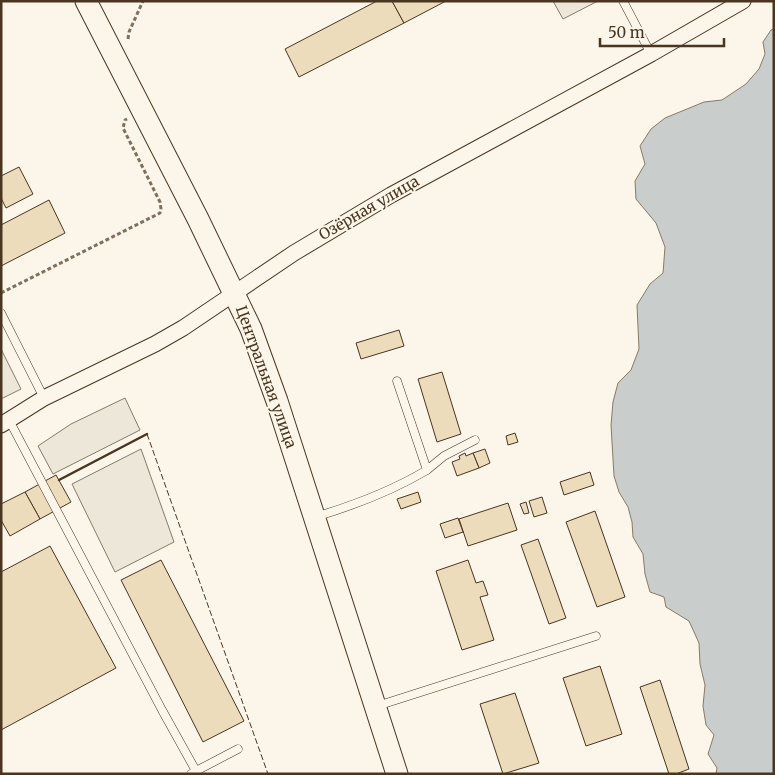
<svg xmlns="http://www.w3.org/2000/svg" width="775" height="775" viewBox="0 0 775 775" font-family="Merriweather,serif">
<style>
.parking{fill:#ede7d9;stroke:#887966}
.water{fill:#c9cecd;stroke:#887966}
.building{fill:#ecdcbc;stroke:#4a3520}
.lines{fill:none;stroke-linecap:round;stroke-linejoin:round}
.lane-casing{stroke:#4a3520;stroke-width:9}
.street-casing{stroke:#4a3520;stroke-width:17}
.secondary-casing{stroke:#4a3520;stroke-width:23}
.path{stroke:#7f6f5c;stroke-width:3;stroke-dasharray:4 2.5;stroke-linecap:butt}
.lane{stroke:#fbf6e9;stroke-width:8}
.street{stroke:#fbf6e9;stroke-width:15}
.secondary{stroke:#fbf6e9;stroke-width:21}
.fence{stroke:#4a3520;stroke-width:1;stroke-dasharray:6 2.5;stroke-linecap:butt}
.wall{stroke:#4a3520;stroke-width:2.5}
.labels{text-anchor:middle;stroke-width:4;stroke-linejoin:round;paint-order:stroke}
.street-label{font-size:15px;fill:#4a3520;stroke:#fbf6e9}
</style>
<rect width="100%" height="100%" fill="#fbf6e9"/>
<g class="parking">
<path d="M553,1H598L563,19Z"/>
<path d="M1,349L21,389L1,399Z"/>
<path d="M125,398L140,430L53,474L38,446L71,424Z"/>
<path d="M141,449L174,542L115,572L72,484Z"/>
</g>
<path class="water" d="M774,29V774H716L717,768L708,754L714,735L706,725L703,706L705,685L700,664L699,643L689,621L666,607L664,597L650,592L645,574L643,554L633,537L632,522L628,507L619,492L614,476L611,425L613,402L618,383L631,370L639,349L637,305L650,284L663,273L665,247L656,223L636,199L635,181L645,164L640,146L651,129L665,118L704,102L722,100L746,84L759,69L765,54L763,42L771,30Z"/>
<g class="building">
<path d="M377,1H392L404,23L299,77L285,49Z"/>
<path d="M392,1H446L404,23Z"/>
<path d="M19,167L33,194L6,208L1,198V176Z"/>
<path d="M49,200L65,233L1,266V225Z"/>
<path d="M399,330L404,346L361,359L356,343Z"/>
<path d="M442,372L461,434L437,442L418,379Z"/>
<path d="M515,433L518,442L508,445L506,436Z"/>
<path d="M485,449L490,463L479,468L473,453Z"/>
<path d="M465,453L466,456L473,453L479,468L457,476L452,462L460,459L459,456Z"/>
<path d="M590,472L594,485L564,495L560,482Z"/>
<path d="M56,475L71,502L40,519L25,492Z"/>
<path d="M25,492L40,519L10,536L1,520V504Z"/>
<path d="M418,492L421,502L401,509L397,499Z"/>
<path d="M542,497L547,513L534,517L529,501Z"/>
<path d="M526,502L529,513L524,514L520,504Z"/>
<path d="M508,503L517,530L468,546L459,519Z"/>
<path d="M595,511L625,597L597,607L566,522Z"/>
<path d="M458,518L463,532L445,538L440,524Z"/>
<path d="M538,539L566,618L549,624L521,545Z"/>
<path d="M50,546L116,668L1,730V572Z"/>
<path d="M161,560L244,721L203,742L121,580Z"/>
<path d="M468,560L476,583L483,581L488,595L480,597L494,640L462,650L436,571Z"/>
<path d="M600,666L622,734L586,746L563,678Z"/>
<path d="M660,680L689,769L676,774H669L640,687Z"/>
<path d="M515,693L539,763L503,774L480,704Z"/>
</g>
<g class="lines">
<g class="lane-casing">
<g id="lane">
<path d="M623,1L651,54"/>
<path d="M1,313L44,398"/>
<path d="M9,420L162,710L196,771L191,774"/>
<path d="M427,470L444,456L475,440"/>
<path d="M315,517C355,505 392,491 427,470L397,381"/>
<path d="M377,706L596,636"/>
<path d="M197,774L196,771L238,749"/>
</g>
</g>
<g class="street-casing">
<path id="street" d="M1,425L44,398L155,344L183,328L294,253L391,195L651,54L743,1"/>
</g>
<g class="secondary-casing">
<path id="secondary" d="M86,1L198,219L251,329L277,401L397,774"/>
</g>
<g class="path">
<path d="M128,39L129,32L143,1"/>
<path d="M1,293L160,213L161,209L160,202L123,128L125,120L127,119"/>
</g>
<use href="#lane" class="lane"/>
<use href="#street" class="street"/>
<use href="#secondary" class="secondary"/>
<path class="fence" d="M147,434L268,774"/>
<path class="wall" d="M59,480L147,434"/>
</g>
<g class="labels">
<g class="street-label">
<text transform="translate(369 208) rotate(-30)" y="5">Озёрная улица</text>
<text transform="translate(266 377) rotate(70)" y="5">Центральная улица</text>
</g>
</g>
<rect width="775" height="775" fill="none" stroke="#4a3520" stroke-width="5"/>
<path d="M600 38v8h124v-8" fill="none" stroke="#4a3520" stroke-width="2.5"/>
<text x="608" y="38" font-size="15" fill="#4a3520" stroke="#fbf6e9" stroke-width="4" paint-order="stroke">50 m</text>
</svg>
